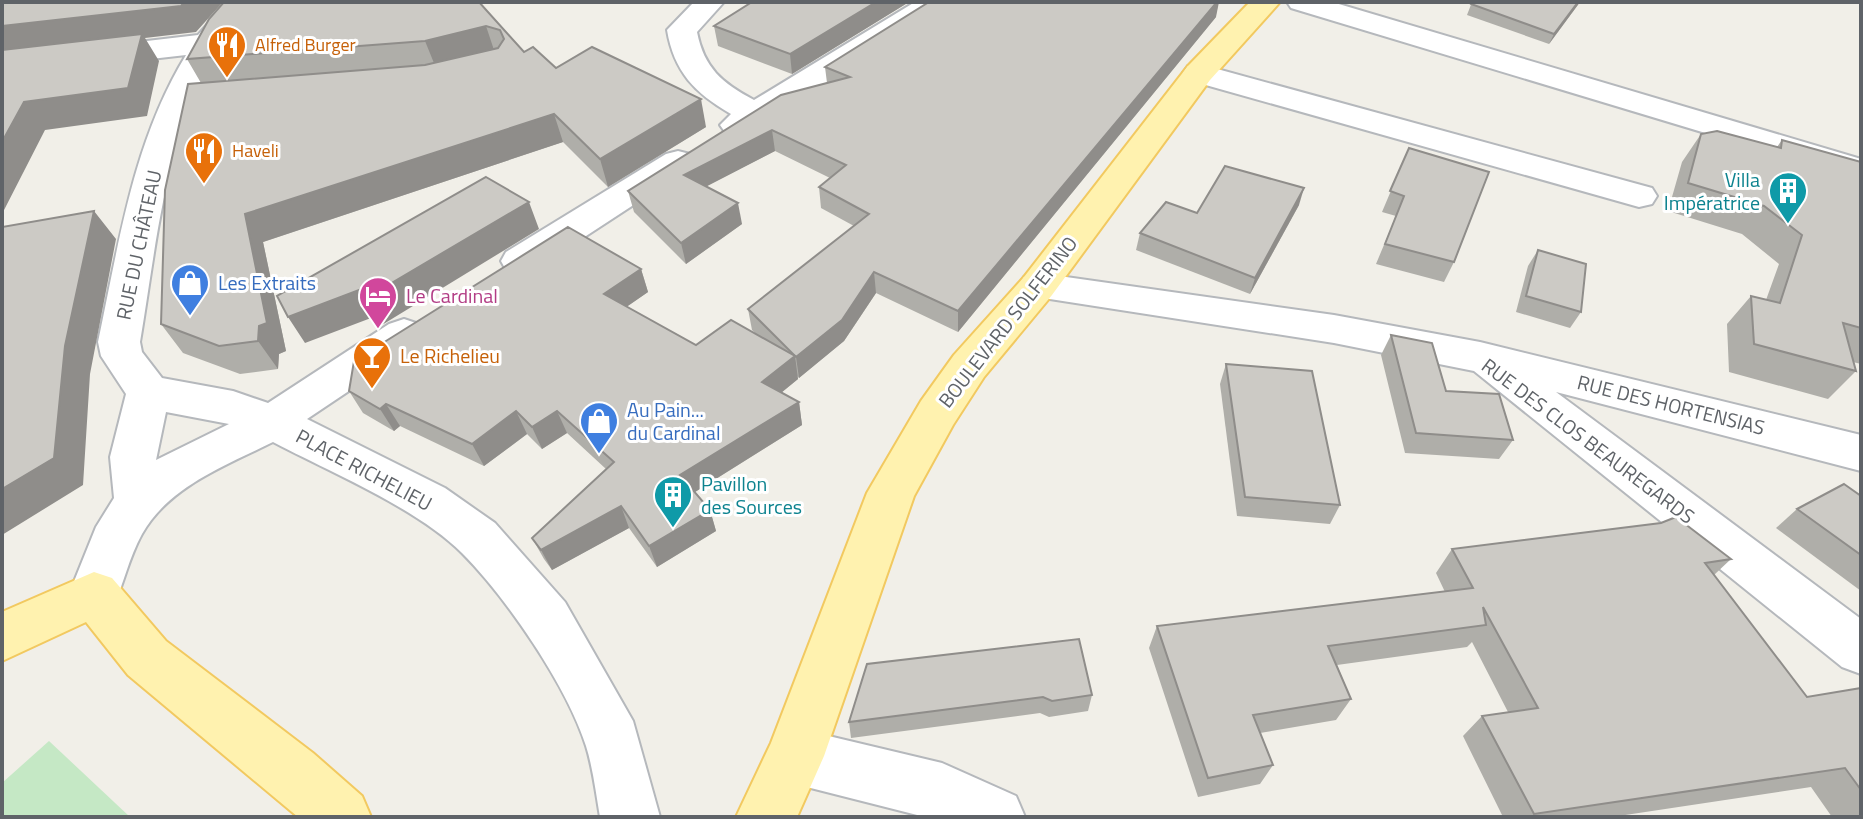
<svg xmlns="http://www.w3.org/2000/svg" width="1863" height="819" viewBox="0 0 1863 819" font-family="'Titillium Web',sans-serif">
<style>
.green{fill:#c5e8c5}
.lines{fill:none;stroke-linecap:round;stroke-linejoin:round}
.minor-casing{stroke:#b5b8bc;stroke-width:4}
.major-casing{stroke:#f2c960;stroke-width:4}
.minor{fill:#fff;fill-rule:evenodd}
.major{fill:#fff2af;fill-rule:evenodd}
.wall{fill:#afaea9}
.shaded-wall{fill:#8f8d8a}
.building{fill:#cccac5;stroke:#8f8d8a;stroke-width:2}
.labels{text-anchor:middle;stroke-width:6;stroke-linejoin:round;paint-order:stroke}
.far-food-label{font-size:18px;fill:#c56008;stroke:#fff;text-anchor:start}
.culture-label{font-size:20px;fill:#0d838f;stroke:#fff;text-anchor:end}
.street-label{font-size:20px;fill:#5f6368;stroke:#fff}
.shop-label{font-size:20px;fill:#366cbe;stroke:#fff;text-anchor:start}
.hotel-label{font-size:20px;fill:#b23c85;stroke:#fff;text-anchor:start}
.food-label{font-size:20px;fill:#c56008;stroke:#fff;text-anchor:start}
</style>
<rect width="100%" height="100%" fill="#f1efe8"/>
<path class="green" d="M49,741L130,817H2V783Z"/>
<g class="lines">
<g class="minor-casing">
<g id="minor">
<path d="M227,2H257C247,17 232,29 222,44C165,131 157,242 140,342L142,352L162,378L233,391L268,403L389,324L404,319L419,324L425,334L419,344L307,419L445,488L495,523L565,602L633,721L660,817H600C596,794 593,768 586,746C567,686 506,597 462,553C417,508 330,472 273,442C227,465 169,486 142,534C129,557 123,586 112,610L94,616L76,610L69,594L96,527L114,498L110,457L126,394L101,356L98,342C119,243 133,142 186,55L2,76V58L198,35ZM166,412L229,424L156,460Z"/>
<path d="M694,2H724L697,32C704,68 722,83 754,100L915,2H949L945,8L749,132L737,135L725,132L720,125L731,114C695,93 674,72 667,30Z"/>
<path d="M1287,2H1332L1861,159V180L1291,8Z"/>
<path d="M1199,64L1652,188L1657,196L1652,204L1639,207L1188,80L1183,73L1188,66Z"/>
<path d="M678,151L690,154L695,161L690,168L534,270L520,274L506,270L501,261L506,252L666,154Z"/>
<path d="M1038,273L1334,315L1480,342L1861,435V471L1556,392L1861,619V674L1842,667L1474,371L1334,343L1024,295L1018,286L1024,277Z"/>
<path d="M795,728L942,763L1016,796L1025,817H925L795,784L775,776L766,756L775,736Z"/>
</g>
</g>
<g class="major-casing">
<g id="major">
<path d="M1250,2H1280L1210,80L1052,295L984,377L953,425L914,496L824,756L797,817H736L771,743L867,493L921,401L954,355L1024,277L1188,66Z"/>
<path d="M94,572L112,578L166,641L313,753L362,796L371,817H298L128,675L86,622L2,661V612Z"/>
</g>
</g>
<use href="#minor" class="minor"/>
<use href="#major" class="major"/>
</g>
<g class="wall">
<path d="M479,2L524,52L556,68L706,127L608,187L563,142L263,242L286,351L279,354L278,369L240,374L183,353L161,324L201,83L187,59Z"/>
<path d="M752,2H909L792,74L718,46L714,26Z"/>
<path d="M1472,2H1580L1549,44L1467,15Z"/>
<path d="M1216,17L958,332L876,293L844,341L799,378L797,376L798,379L781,393L799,402L802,425L695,492L710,510L716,531L657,567L629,528L552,570L544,559L532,538L606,469L567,433L542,449L527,434L484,466L400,426L394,431L363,413L349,391L641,269L648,292L626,307L696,345L756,334L752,330L748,309L854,226L821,208L819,187L830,178L775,151L706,186L742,224L686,264L634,212L628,191L827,83L825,67Z"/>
<path d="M1701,134L1777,147L1782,140L1861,162V364L1853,362L1856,371L1828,399L1729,372L1727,324L1751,296L1766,300L1779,264L1742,234L1668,211L1682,162Z"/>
<path d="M1409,148L1454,262L1444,282L1376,264L1396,216L1382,212Z"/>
<path d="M1299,205L1250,294L1136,250L1140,233L1197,213Z"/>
<path d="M1538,250L1581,312L1570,328L1516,312L1528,266Z"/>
<path d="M1391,335L1446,391L1513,440L1499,459L1405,453L1381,355Z"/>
<path d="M1226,364L1340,505L1330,524L1237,516L1220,384Z"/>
<path d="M1861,496V591L1776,528L1797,509Z"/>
<path d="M1452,549L1731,559L1714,575L1807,697L1861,688V817H1832L1811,787L1612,817H1503L1463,736L1482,716L1508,712L1472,642L1467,647L1337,665L1351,699L1336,720L1260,733L1273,765L1260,784L1198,797L1149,648L1157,626L1445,592L1436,573Z"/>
<path d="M867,664L1092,695L1088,711L1049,717L1040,713L851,738L849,722Z"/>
</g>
<g class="shaded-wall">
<path d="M184,2H223L196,32L145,38L159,61L147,116L45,130L2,214V26Z"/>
<path d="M876,2H909L792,74L790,54Z"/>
<path d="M1217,2H1219L1216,17L958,332V311Z"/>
<path d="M1578,2H1580L1549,44L1554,34Z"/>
<path d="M486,26L495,53L436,68L425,41Z"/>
<path d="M701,99L706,127L608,187L600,159Z"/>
<path d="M554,114L563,142L263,242L286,351L279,354L278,369L258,341L259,326L245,214Z"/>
<path d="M772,130L775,151L688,196L684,175Z"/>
<path d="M1304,188L1299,205L1250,294L1255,278Z"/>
<path d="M529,202L539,229L377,328L371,318L305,343L288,317Z"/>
<path d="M738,203L742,224L686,264L681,243Z"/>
<path d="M94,211L116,239L90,374L83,485L2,535V489L65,346Z"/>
<path d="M641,269L648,292L612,317L604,294Z"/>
<path d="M874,272L876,293L844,341L799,378L796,357Z"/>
<path d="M795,356L798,379L766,405L762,382Z"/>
<path d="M799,402L802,425L687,497L680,475Z"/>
<path d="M386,404L400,426L394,431L380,409Z"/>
<path d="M516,411L527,434L484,466L472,444Z"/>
<path d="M557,411L567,433L542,449L532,427Z"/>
<path d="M621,506L629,528L552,570L541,550Z"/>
<path d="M710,510L716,531L657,567L649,546Z"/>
</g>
<g class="building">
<path d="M2,2H184L181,6L2,26Z"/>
<path d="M224,2H479L524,52L533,47L556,68L592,47L701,99L600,159L554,114L245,214L267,323L259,326L258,341L219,346L161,324L165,190L188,84L425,65L498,48L504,39L500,30L486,26L425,41L187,59L209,19Z"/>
<path d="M752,2H876L790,54L714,26Z"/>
<path d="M929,2H1217L958,311L874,272L842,320L796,357L748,309L869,214L819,187L846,165L772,130L684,175L738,203L681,243L628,191L781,95L850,77L825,67Z"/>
<path d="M1472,2H1578L1554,34L1471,4Z"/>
<path d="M142,34L128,88L24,102L2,142V50Z"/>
<path d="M1717,131L1781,148L1782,140L1861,162V328L1843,323L1856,371L1754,344L1751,296L1780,303L1802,235L1764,206L1688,183L1701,134Z"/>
<path d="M1409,148L1489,172L1454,262L1385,244L1404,196L1390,191Z"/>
<path d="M1225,166L1304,188L1255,278L1140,233L1166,202L1197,213Z"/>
<path d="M486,177L529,202L361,301L364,288L288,317L277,296Z"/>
<path d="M94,211L65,346L54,458L2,489V227Z"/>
<path d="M568,227L641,269L604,294L696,345L731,320L795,356L762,382L799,402L680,475L710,510L649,546L621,506L541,550L532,538L614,462L557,411L532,427L516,411L472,444L386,404L380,409L349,391L354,361Z"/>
<path d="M1538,250L1586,264L1581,312L1526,296Z"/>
<path d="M1391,335L1432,343L1446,391L1499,394L1513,440L1416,433Z"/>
<path d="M1226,364L1312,371L1340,505L1245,497Z"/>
<path d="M1844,484L1861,496V555L1797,509Z"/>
<path d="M1676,517L1731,559L1705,563L1807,697L1861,688V790L1845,768L1534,814L1482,716L1538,708L1483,607L1486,625L1328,646L1351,699L1253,715L1273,765L1208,778L1157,626L1473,588L1452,549L1661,523Z"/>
<path d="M1079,639L1092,695L1052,701L1043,697L849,722L867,664Z"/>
</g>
<defs>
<g id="restaurant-pin" transform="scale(2)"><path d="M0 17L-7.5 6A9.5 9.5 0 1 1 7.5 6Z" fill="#e8710a" stroke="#fff"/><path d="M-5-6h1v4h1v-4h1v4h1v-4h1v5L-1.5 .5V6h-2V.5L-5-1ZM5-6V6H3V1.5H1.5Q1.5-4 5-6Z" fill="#fff"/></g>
<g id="building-pin" transform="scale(2)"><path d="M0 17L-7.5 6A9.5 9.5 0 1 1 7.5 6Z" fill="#0f9aa8" stroke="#fff"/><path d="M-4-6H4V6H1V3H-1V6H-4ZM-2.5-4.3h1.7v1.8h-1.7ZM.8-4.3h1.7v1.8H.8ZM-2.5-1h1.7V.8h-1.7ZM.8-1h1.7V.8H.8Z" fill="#fff"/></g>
<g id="shop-pin" transform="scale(2)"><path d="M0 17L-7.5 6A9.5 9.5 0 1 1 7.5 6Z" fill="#3f7fe0" stroke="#fff"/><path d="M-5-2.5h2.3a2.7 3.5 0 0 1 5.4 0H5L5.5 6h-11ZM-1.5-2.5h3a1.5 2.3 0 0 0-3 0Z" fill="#fff"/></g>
<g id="hotel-pin" transform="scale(2)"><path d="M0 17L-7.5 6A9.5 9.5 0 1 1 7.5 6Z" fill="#d1479c" stroke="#fff"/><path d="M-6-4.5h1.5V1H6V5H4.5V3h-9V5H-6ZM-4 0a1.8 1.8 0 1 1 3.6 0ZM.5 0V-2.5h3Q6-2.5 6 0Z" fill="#fff"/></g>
<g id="bar-pin" transform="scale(2)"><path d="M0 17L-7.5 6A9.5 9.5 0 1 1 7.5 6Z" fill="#e8710a" stroke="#fff"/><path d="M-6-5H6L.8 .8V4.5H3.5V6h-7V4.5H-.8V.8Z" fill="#fff"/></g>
</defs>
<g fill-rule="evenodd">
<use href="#restaurant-pin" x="227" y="45"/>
<use href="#restaurant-pin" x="204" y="151"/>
<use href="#building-pin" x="1788" y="191"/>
<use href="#shop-pin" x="190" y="283"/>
<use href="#hotel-pin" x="378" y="296"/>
<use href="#bar-pin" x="372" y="356"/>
<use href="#shop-pin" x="599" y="421"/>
<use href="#building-pin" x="673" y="495"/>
</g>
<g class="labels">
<g class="far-food-label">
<text x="255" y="51">Alfred Burger</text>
<text x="232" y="157">Haveli</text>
</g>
<g class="culture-label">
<text x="1760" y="187">Villa<tspan x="1760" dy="23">Impératrice</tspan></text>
<text x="701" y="491" text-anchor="start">Pavillon<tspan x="701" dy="23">des Sources</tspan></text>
</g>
<g class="street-label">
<text transform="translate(139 245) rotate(-78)" y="7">RUE DU CHÂTEAU</text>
<text transform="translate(1008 322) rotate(-52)" y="7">BOULEVARD SOLFERINO</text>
<text transform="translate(1671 405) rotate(14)" y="7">RUE DES HORTENSIAS</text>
<text transform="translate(1588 441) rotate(37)" y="7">RUE DES CLOS BEAUREGARDS</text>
<text transform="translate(364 470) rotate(28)" y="7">PLACE RICHELIEU</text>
</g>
<g class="shop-label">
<text x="218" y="290">Les Extraits</text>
<text x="627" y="417">Au Pain...<tspan x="627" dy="23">du Cardinal</tspan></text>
</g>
<g class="hotel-label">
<text x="406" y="303">Le Cardinal</text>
</g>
<g class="food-label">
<text x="400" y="363">Le Richelieu</text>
</g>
</g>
<rect width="1863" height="819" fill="none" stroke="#5f6368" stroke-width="8"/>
</svg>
